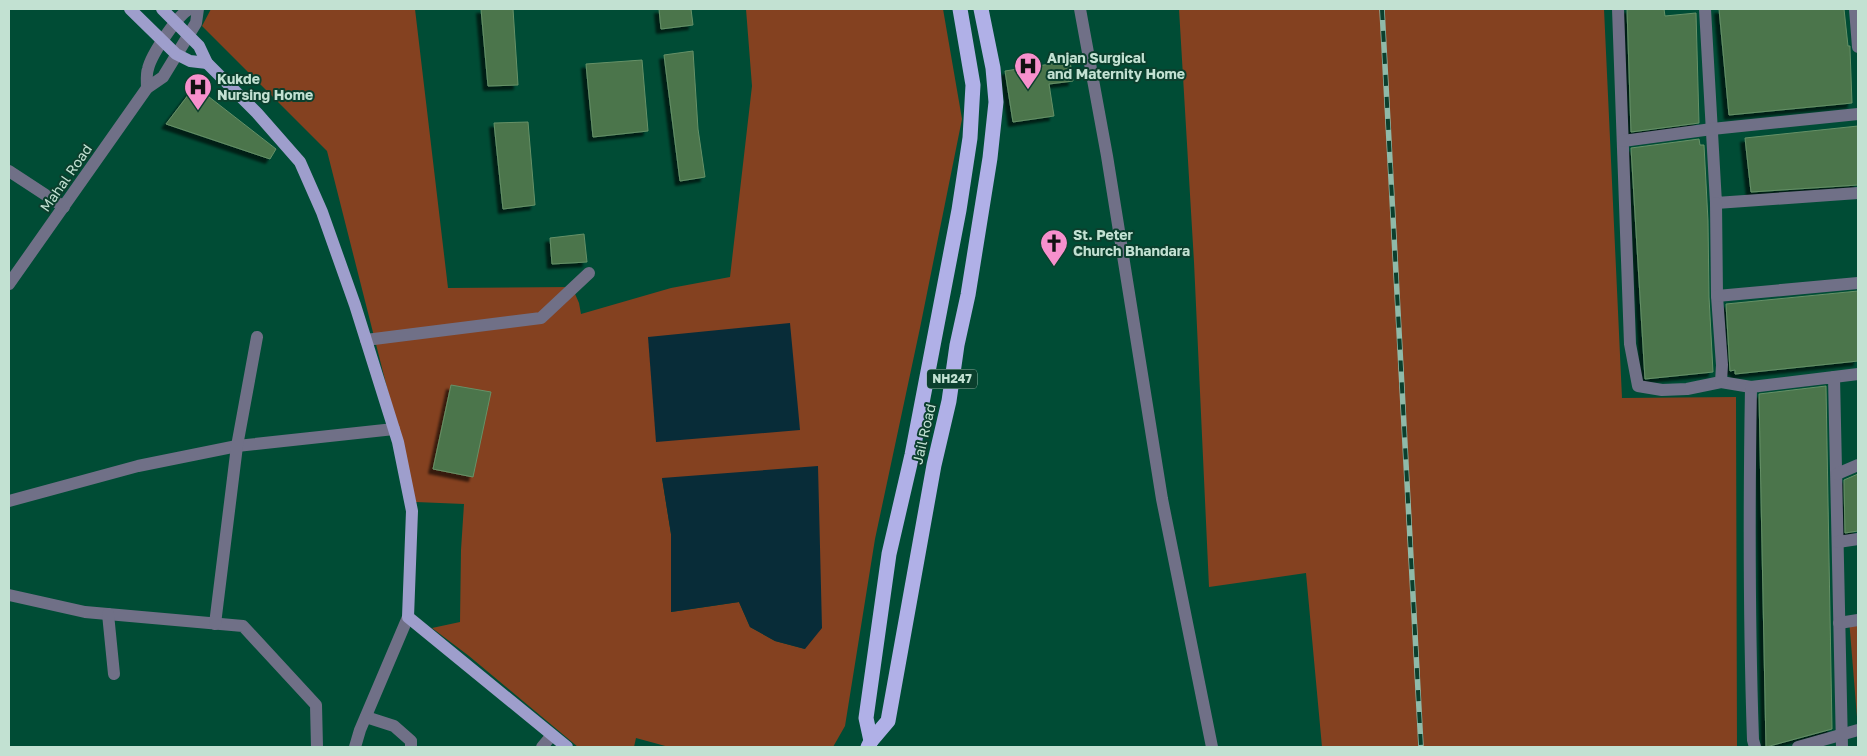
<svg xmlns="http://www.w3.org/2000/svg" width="1867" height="756" viewBox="0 0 1867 756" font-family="'Golos Text',sans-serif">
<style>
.green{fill:#844120;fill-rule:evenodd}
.water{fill:#082c38}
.building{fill:#4b744b;stroke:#669167;filter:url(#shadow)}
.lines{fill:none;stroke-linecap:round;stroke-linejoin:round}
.minor{stroke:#707087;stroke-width:12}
.major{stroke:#9e9ecc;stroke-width:12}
.highway{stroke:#b0b0e7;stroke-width:15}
.rail-casing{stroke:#8fbaa9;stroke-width:5.5}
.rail{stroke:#0b3f2d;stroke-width:4;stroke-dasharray:11;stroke-linecap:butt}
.labels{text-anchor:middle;stroke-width:4;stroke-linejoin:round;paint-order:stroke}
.shield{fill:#0b3f2d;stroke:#8bb0a0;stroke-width:1}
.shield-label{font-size:12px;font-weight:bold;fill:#c2e1d2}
.poi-label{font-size:14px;font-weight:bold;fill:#c2e1d2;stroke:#0b3f2d;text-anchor:start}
.street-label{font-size:14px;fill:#c2e1d2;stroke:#0b3f2d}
</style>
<defs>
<filter id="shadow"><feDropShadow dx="-4.5" dy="4.5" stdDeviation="1" flood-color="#0009"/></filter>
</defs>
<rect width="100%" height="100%" fill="#004c35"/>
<g class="green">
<path d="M211,9H415L448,288L572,287L579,303L581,314L671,288L730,277L752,86L746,9H943L962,119L920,328L875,539L845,726L833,747H669L636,738L634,747H578L469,656L432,628L460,622L461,550L464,504L416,502L327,151L202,26ZM662,478L805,649L775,641L750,627L739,602L671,612V534Z"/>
<path d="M1179,9H1604L1622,398L1736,397L1737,747H1322L1306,573L1209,587L1194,262Z"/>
<path d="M1858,617V716L1857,717L1849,619Z"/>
</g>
<g class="water">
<path d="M790,323L800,430L656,442L648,337Z"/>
<path d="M818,466L822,628L805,649L775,641L750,627L739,602L671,612V534L662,478Z"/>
</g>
<g class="building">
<path d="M481,9H513L518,85L488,86Z"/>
<path d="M659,9H691L693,25L661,29Z"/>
<path d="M1627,9H1664L1665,16L1696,13L1699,123L1631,132Z"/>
<path d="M1719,9H1844L1848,46H1850V49L1852,103L1729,115Z"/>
<path d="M693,51L698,129L705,177L680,181L664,55Z"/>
<path d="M642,60L648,131L593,137L586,64Z"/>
<path d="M1070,61L1073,81L1049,84L1054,116L1013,122L1005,71Z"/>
<path d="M195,86L276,149L270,159L166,124Z"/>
<path d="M528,122L535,205L503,209L494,123Z"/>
<path d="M1858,126V185L1751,192L1745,138Z"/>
<path d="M1699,139L1700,145H1704L1708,221L1709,297L1713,372L1645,379L1631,148Z"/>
<path d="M584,234L587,262L552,264L550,238Z"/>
<path d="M1858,291V361L1735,374V370L1730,371L1726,304Z"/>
<path d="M451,385L491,392L473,477L433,469Z"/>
<path d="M1826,386L1832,729L1766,747L1759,394Z"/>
<path d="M1858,474V531L1845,533L1844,480Z"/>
</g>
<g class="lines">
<g class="minor">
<path d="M1080,9L1107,156L1162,499L1212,747"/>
<path d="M1618,9L1630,344L1638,386L1662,390L1687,389L1721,382L1751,387C1749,504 1749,623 1753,740L1755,747"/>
<path d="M1705,9L1716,203L1858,193"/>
<path d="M1855,9L1858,47"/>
<path d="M147,88C147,82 146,74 148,69C151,55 178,14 190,9"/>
<path d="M1623,141L1712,129L1858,114"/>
<path d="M9,171L64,207"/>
<path d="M1716,203L1717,296L1722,365L1721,382"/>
<path d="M9,284L147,88L163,77L196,23L198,9"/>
<path d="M1717,296L1858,283"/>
<path d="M366,340L541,318L589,273"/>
<path d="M1834,377L1858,374"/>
<path d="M1751,387L1834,377L1842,747"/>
<path d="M1837,474L1858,465"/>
<path d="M9,501L138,466L237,446L394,429"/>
<path d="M1838,542L1858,539"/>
<path d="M9,595L85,612L243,626L316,705L317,747"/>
<path d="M108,614L114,674"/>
<path d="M1839,623L1858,620"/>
<path d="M215,624L237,446L257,337"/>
<path d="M366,717L394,726L411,741V747"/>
<path d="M355,747L360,730L408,617"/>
<path d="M542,747L552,735"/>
<path d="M1798,747L1858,730"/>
</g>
<g class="major">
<path d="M130,9L176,54L190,61L207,63"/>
<path d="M162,9L199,46L207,63L257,113L300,162L322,212L355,305L398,442L412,511L408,617L567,747"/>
</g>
<g class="highway">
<path d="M871,741L866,718L889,554L912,455L959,210L970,138L973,85L960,9"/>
<path d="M868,747L871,741L888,721L934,465L949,401L957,345L968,295L990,158L996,102L993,68L981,9"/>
</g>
<g class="rail-casing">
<path id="rail" d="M1382,9L1421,747"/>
</g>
<use href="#rail" class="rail"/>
</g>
<defs>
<g id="hospital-pin" transform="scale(1.4375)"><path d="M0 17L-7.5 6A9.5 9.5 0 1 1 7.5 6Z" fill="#f790cd" stroke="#0b3f2d"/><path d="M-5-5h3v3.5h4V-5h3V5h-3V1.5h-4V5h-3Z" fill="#111"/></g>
<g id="church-pin" transform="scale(1.4375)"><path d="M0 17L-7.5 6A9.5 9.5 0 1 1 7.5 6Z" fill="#f790cd" stroke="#0b3f2d"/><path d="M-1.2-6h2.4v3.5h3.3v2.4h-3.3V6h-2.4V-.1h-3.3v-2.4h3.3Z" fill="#111"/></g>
</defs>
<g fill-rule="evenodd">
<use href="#hospital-pin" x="1028" y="66"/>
<use href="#hospital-pin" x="198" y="87"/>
<use href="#church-pin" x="1054" y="243"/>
</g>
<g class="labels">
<rect class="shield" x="927" y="369.5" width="50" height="19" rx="4"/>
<g class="shield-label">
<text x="952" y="383">NH247</text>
</g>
<g class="poi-label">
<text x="1047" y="63">Anjan Surgical<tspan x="1047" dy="16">and Maternity Home</tspan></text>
<text x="217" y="84">Kukde<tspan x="217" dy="16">Nursing Home</tspan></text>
<text x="1073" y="240">St. Peter<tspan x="1073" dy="16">Church Bhandara</tspan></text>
</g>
<g class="street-label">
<text transform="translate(66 178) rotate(-55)" y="5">Mahal Road</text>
<text transform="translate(924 434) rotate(-77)" y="5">Jail Road</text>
</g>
</g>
<rect width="1867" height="756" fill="none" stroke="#c2e1d2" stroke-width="20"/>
</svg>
